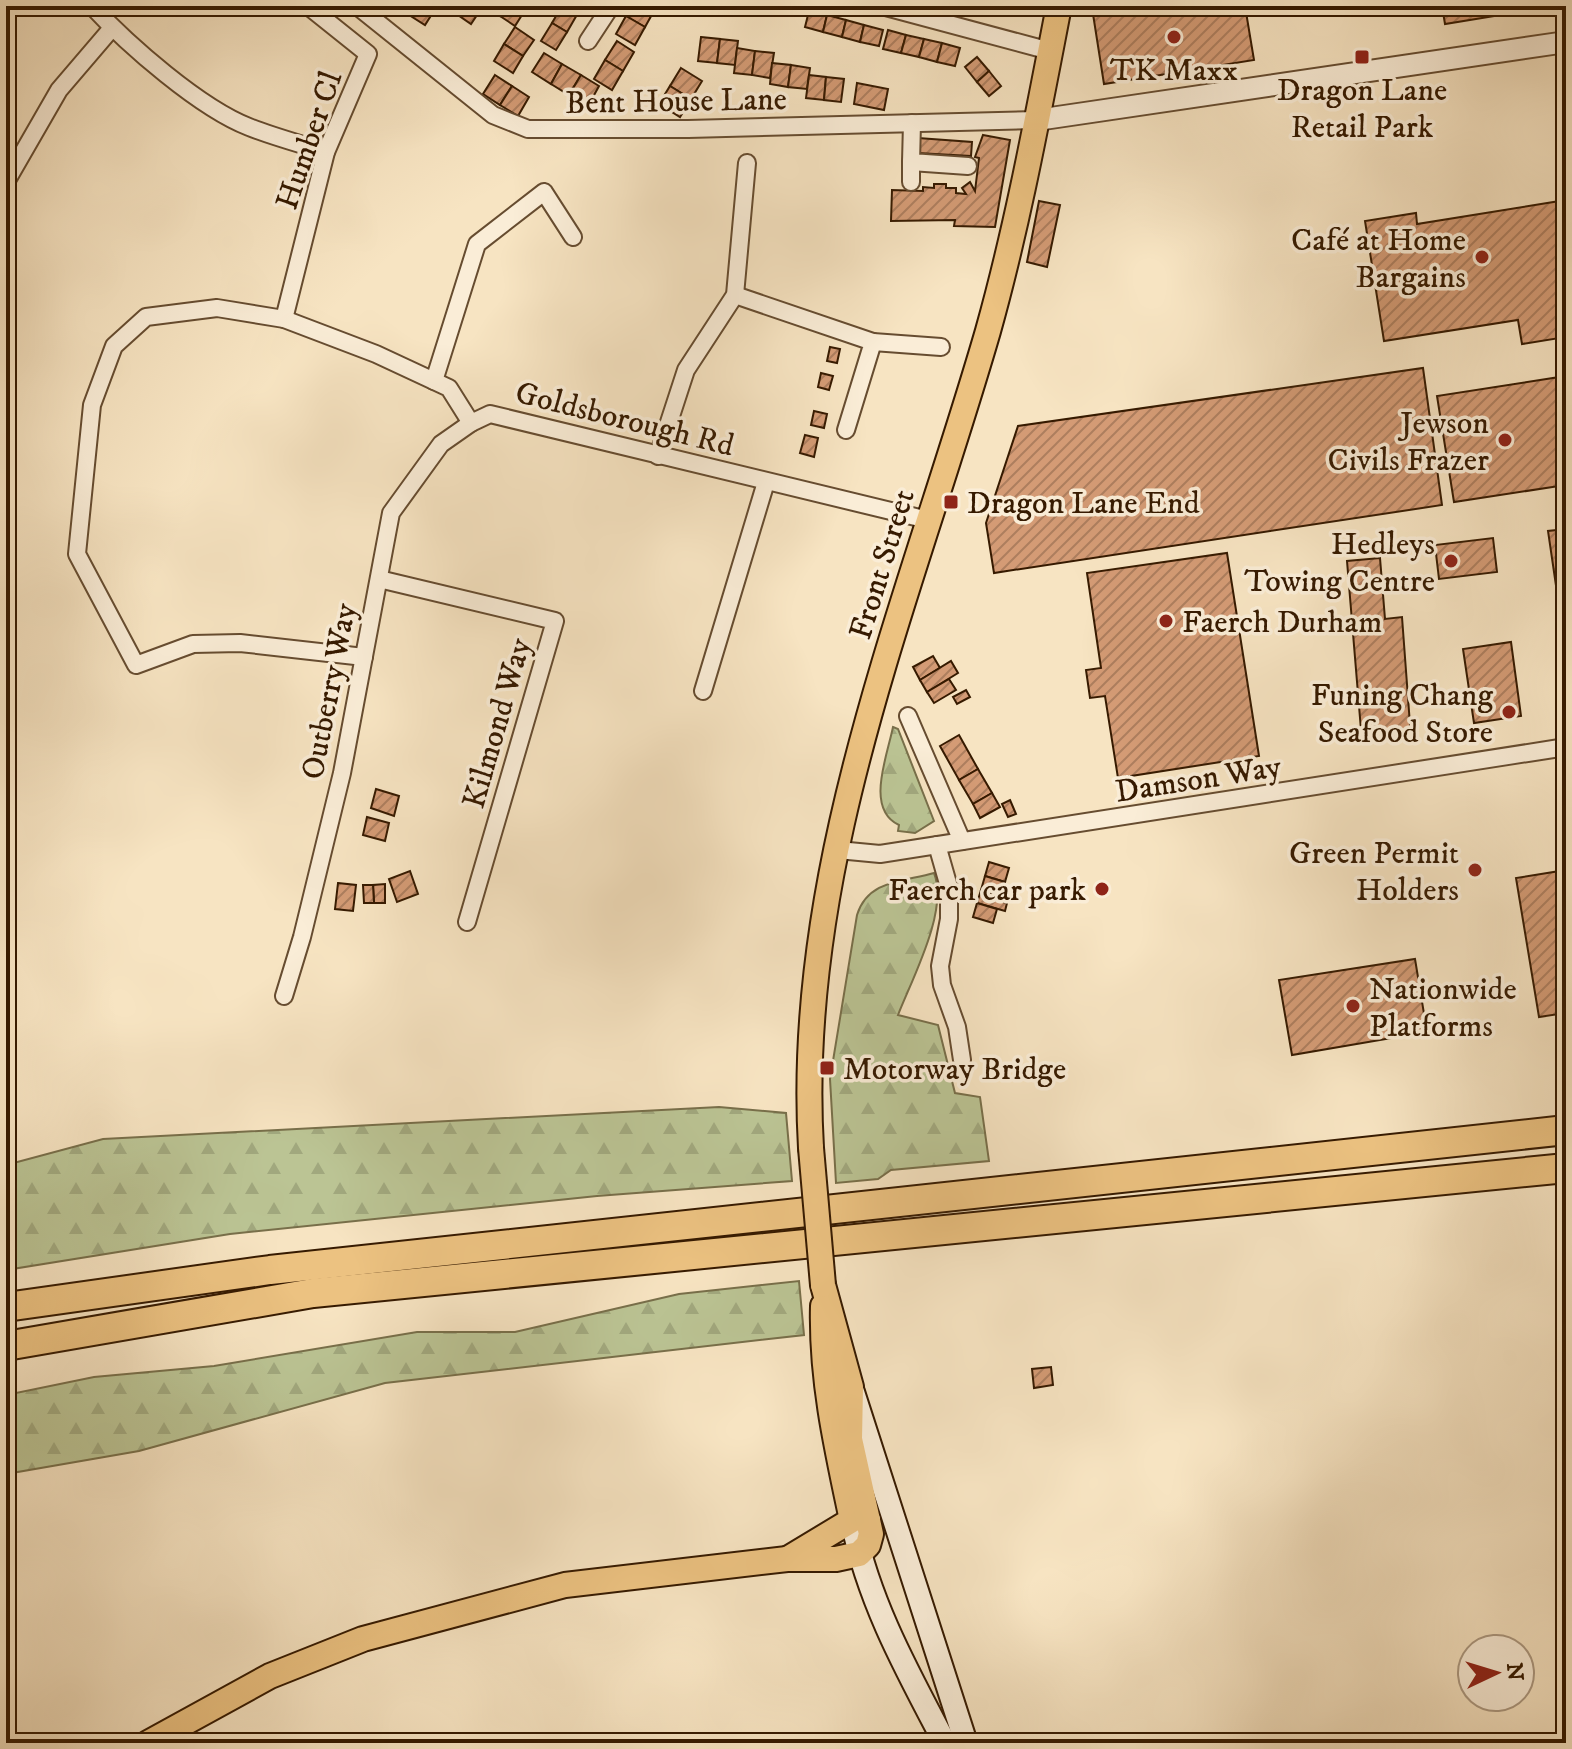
<svg xmlns="http://www.w3.org/2000/svg" width="1572" height="1749" viewBox="0 0 1572 1749" font-family="'IM FELL DW Pica',serif">
<style>
.forest{fill:url(#forest-firs);stroke:#786f4a;stroke-width:2}
.building{fill:url(#building-hatch);stroke:#361a00;stroke-width:2}
.lines{fill:none;stroke-linecap:round;stroke-linejoin:round}
.minor-casing{stroke:#664c30;stroke-width:20}
.tertiary-casing{stroke:#664c30;stroke-width:24}
.secondary-casing{stroke:#361a00;stroke-width:26}
.primary-casing{stroke:#361a00;stroke-width:28}
.motorway-casing{stroke:#361a00;stroke-width:32}
.minor{stroke:#faedd7;stroke-width:16}
.tertiary{stroke:#faedd7;stroke-width:20}
.secondary{stroke:#faedd7;stroke-width:22}
.primary{stroke:#ecc281;stroke-width:24}
.motorway{stroke:#ecc281;stroke-width:28}
.primary-bridge-casing{stroke:#361a00;stroke-width:28;stroke-linecap:butt}
.primary-bridge{stroke:#ecc281;stroke-width:24}
.poi-dot{fill:#8f2418;stroke:#faedd7;stroke-width:3}
.labels{text-anchor:middle;stroke-width:7;stroke-linejoin:round;paint-order:stroke}
.poi-label{font-size:32px;fill:#361a00;stroke:#faedd7;text-anchor:end}
.street-label{font-size:32px;fill:#361a00;stroke:#faedd7}
</style>
<defs>
<pattern id="forest-firs" width="22" height="20" patternUnits="userSpaceOnUse" patternTransform="scale(2)"><rect width="22" height="20" fill="#bbc494"/><path d="M5 1l3.5 6h-7zM16 11l3.5 6h-7z" fill="#a1a87e"/></pattern>
<pattern id="building-hatch" width="6" height="6" patternUnits="userSpaceOnUse" patternTransform="scale(2)"><rect width="6" height="6" fill="#d49b75"/><path d="M-1 1l2-2M0 6l6-6M5 7l2-2" fill="none" stroke="#ad7e5e"/></pattern>
</defs>
<rect width="100%" height="100%" fill="#f7e4c2"/>
<filter id="stains"><feTurbulence type="fractalNoise" baseFrequency=".0025" numOctaves="4"/><feColorMatrix values="0 0 0 0 .2 0 0 0 0 .09 0 0 0 0 .02 0 0 0 .5 -.17"/></filter>
<radialGradient id="worn" r=".72"><stop offset=".6" stop-color="#630" stop-opacity="0"/><stop offset="1" stop-color="#630" stop-opacity=".3"/></radialGradient>
<g class="forest">
<path d="M893,727L898,729L934,821L915,833L898,831L899,825C865,809 887,757 893,727Z"/>
<path d="M934,873C949,910 912,979 898,1015L938,1025L955,1093L980,1097L989,1161L891,1170L878,1179L836,1183L830,1079L857,915C868,880 902,882 934,873Z"/>
<path d="M719,1107L786,1113L792,1181L597,1196L230,1234L6,1270V1165L103,1139Z"/>
<path d="M799,1281L804,1335L385,1383L139,1451L6,1474V1395L94,1377L214,1366L417,1332H515L679,1294Z"/>
</g>
<g class="building">
<path d="M414,6H437L425,25L409,15Z"/>
<path d="M460,6H483L471,24L455,13Z"/>
<path d="M484,6H506L500,16Z"/>
<path d="M506,6L527,7L515,26L500,16Z"/>
<path d="M562,6L578,13L567,32L552,23Z"/>
<path d="M632,6L655,9L645,27L626,16Z"/>
<path d="M1143,6H1245L1254,60L1104,84L1093,14Z"/>
<path d="M1442,6H1506L1507,14L1445,24Z"/>
<path d="M809,11L827,15L823,32L805,27Z"/>
<path d="M827,15L846,20L842,37L823,32Z"/>
<path d="M626,16L645,27L635,45L616,34Z"/>
<path d="M846,20L864,25L860,42L842,37Z"/>
<path d="M552,23L567,32L556,50L541,41Z"/>
<path d="M864,25L883,30L879,46L860,42Z"/>
<path d="M515,27L534,40L523,56L504,44Z"/>
<path d="M888,30L906,35L901,53L883,49Z"/>
<path d="M906,35L924,39L919,57L901,53Z"/>
<path d="M701,37L720,39L717,63L698,61Z"/>
<path d="M720,39L738,41L735,65L717,63Z"/>
<path d="M924,39L942,43L937,62L919,57Z"/>
<path d="M617,41L634,52L623,71L605,60Z"/>
<path d="M942,43L960,48L955,66L937,62Z"/>
<path d="M504,44L523,56L513,73L494,61Z"/>
<path d="M737,48L755,51L752,75L734,73Z"/>
<path d="M755,51L774,53L770,78L752,75Z"/>
<path d="M544,53L562,64L551,84L532,72Z"/>
<path d="M977,57L989,71L977,82L965,67Z"/>
<path d="M605,60L623,71L612,90L594,79Z"/>
<path d="M772,63L791,65L788,87L770,84Z"/>
<path d="M562,64L581,75L569,95L551,84Z"/>
<path d="M791,65L810,68L807,89L788,87Z"/>
<path d="M681,68L702,81L691,99L670,86Z"/>
<path d="M989,71L1001,86L989,96L977,82Z"/>
<path d="M495,75L512,86L500,105L483,94Z"/>
<path d="M581,75L599,86L588,106L569,95Z"/>
<path d="M809,75L826,77L824,100L806,98Z"/>
<path d="M826,77L844,79L841,102L824,100Z"/>
<path d="M857,83L888,89L884,110L854,104Z"/>
<path d="M512,86L529,97L518,116L500,105Z"/>
<path d="M670,86L691,99L680,117L659,104Z"/>
<path d="M983,135L1010,140L995,227L954,226L955,220L891,221L892,190L923,191V187L934,188V184H946V188H956V193L966,194L962,188L970,182L975,191L979,158L975,157Z"/>
<path d="M918,138L972,142L971,156L917,153Z"/>
<path d="M1566,200V337L1522,344L1518,320L1384,341L1365,221L1416,213L1417,224Z"/>
<path d="M1039,201L1060,205L1047,267L1027,262Z"/>
<path d="M830,347L840,349L837,363L827,361Z"/>
<path d="M1423,368L1442,505L994,573L986,523L1018,426Z"/>
<path d="M821,373L833,376L829,390L818,387Z"/>
<path d="M1566,376V485L1454,502L1437,396Z"/>
<path d="M814,411L827,414L824,428L811,425Z"/>
<path d="M805,435L818,438L814,457L800,453Z"/>
<path d="M1566,529V654L1548,531Z"/>
<path d="M1493,538L1497,572L1439,579L1435,545Z"/>
<path d="M1227,553L1259,756L1118,778L1105,696L1090,698L1086,670L1101,668L1087,573Z"/>
<path d="M1380,558L1385,619L1402,617L1411,738L1362,742L1347,561Z"/>
<path d="M1511,642L1521,716L1474,723L1463,649Z"/>
<path d="M933,656L940,668L920,680L913,667Z"/>
<path d="M951,661L958,673L927,692L920,680Z"/>
<path d="M949,679L956,690L934,703L927,692Z"/>
<path d="M966,690L970,697L957,704L953,697Z"/>
<path d="M959,735L978,769L959,780L940,746Z"/>
<path d="M978,769L992,793L973,804L959,780Z"/>
<path d="M376,789L399,796L394,816L371,808Z"/>
<path d="M992,793L1000,807L980,818L973,804Z"/>
<path d="M1010,800L1016,814L1008,817L1002,804Z"/>
<path d="M367,817L389,823L385,841L363,835Z"/>
<path d="M989,862L1009,868L1005,882L985,876Z"/>
<path d="M1566,870V1013L1539,1017L1516,878Z"/>
<path d="M410,871L418,894L397,902L389,879Z"/>
<path d="M985,876L1005,882L1001,896L981,890Z"/>
<path d="M338,883L356,885L353,911L335,909Z"/>
<path d="M385,884V903H374L373,885Z"/>
<path d="M363,885H373L374,903H364Z"/>
<path d="M981,890L1001,896L999,901L1007,903L1005,911L977,903Z"/>
<path d="M977,903L997,909L993,923L973,917Z"/>
<path d="M1415,959L1427,1032L1292,1055L1279,980Z"/>
<path d="M1051,1367L1053,1385L1034,1388L1032,1369Z"/>
</g>
<g class="lines">
<g class="minor-casing">
<g id="minor">
<path d="M92,6C128,45 200,108 249,127C274,137 301,144 326,152"/>
<path d="M357,6L493,115L528,129H688L1037,120"/>
<path d="M882,6L1050,51"/>
<path d="M588,41L611,6"/>
<path d="M912,123L911,162L968,166"/>
<path d="M6,182L59,90L112,28"/>
<path d="M911,182V162"/>
<path d="M735,295L873,342L846,430"/>
<path d="M284,319L326,152L368,54L308,6"/>
<path d="M873,342L941,347"/>
<path d="M434,381L477,244L544,192L573,237"/>
<path d="M658,456L686,370L735,295L747,163"/>
<path d="M379,579L555,621L467,922"/>
<path d="M364,657L240,643L193,644L136,665L77,554L92,405L114,346L146,317L217,308L284,319L376,354L449,388L471,423L490,414L928,520"/>
<path d="M703,691L766,482"/>
<path d="M908,716L962,841"/>
<path d="M937,845L949,887V919L940,966L942,985L957,1027L962,1060"/>
<path d="M838,850L880,854L1566,747"/>
<path d="M284,996L302,937L342,773L391,513L441,444L471,423"/>
</g>
</g>
<g class="tertiary-casing">
<path id="tertiary" d="M1037,120L1566,42"/>
</g>
<g class="secondary-casing">
<g id="secondary">
<path d="M853,1392L966,1743"/>
<path d="M869,1520H852C868,1601 907,1671 945,1743"/>
</g>
</g>
<g class="primary-casing">
<g id="primary">
<path d="M811,1148C794,865 911,597 988,331C1018,224 1038,114 1059,6"/>
<path d="M789,1558L852,1520C837,1450 821,1379 823,1306"/>
<path d="M148,1743L270,1676L363,1639L565,1585L787,1559H836L859,1554L868,1545L871,1534L850,1439L851,1387L823,1285"/>
</g>
</g>
<g class="motorway-casing">
<g id="motorway">
<path d="M6,1307L270,1270L1566,1130"/>
<path d="M6,1346L313,1293L1566,1168"/>
</g>
</g>
<use href="#minor" class="minor"/>
<use href="#tertiary" class="tertiary"/>
<use href="#secondary" class="secondary"/>
<use href="#primary" class="primary"/>
<use href="#motorway" class="motorway"/>
<g class="primary-bridge-casing">
<path id="primary-bridge" d="M811,1148L823,1285"/>
</g>
<use href="#primary-bridge" class="primary-bridge"/>
</g>
<g class="poi-dot">
<circle cx="1174" cy="37" r="8"/>
<rect x="1354" y="49" width="16" height="16" rx="4"/>
<circle cx="1482" cy="257" r="8"/>
<circle cx="1505" cy="440" r="8"/>
<rect x="943" y="494" width="16" height="16" rx="4"/>
<circle cx="1451" cy="561" r="8"/>
<circle cx="1166" cy="621" r="8"/>
<circle cx="1509" cy="712" r="8"/>
<circle cx="1475" cy="870" r="8"/>
<circle cx="1102" cy="889" r="8"/>
<circle cx="1353" cy="1006" r="8"/>
<rect x="819" y="1060" width="16" height="16" rx="4"/>
</g>
<g class="labels">
<g class="poi-label">
<text x="1174" y="80" text-anchor="middle">TK Maxx</text>
<text x="1362" y="100" text-anchor="middle">Dragon Lane<tspan x="1362" dy="37">Retail Park</tspan></text>
<text x="1466" y="250">Café at Home<tspan x="1466" dy="37">Bargains</tspan></text>
<text x="1489" y="433">Jewson<tspan x="1489" dy="37">Civils Frazer</tspan></text>
<text x="967" y="513" text-anchor="start">Dragon Lane End</text>
<text x="1435" y="554">Hedleys<tspan x="1435" dy="37">Towing Centre</tspan></text>
<text x="1182" y="632" text-anchor="start">Faerch Durham</text>
<text x="1493" y="705">Funing Chang<tspan x="1493" dy="37">Seafood Store</tspan></text>
<text x="1459" y="863">Green Permit<tspan x="1459" dy="37">Holders</tspan></text>
<text x="1086" y="900">Faerch car park</text>
<text x="1369" y="999" text-anchor="start">Nationwide<tspan x="1369" dy="37">Platforms</tspan></text>
<text x="843" y="1079" text-anchor="start">Motorway Bridge</text>
</g>
<g class="street-label">
<text transform="translate(676 100) rotate(-1)" y="11">Bent House Lane</text>
<text transform="translate(308 140) rotate(-71)" y="11">Humber Cl</text>
<text transform="translate(625 418) rotate(14)" y="11">Goldsborough Rd</text>
<text transform="translate(881 564) rotate(-73)" y="11">Front Street</text>
<text transform="translate(328 691) rotate(-79)" y="11">Outberry Way</text>
<text transform="translate(496 723) rotate(-74)" y="11">Kilmond Way</text>
<text transform="translate(1198 778) rotate(-9)" y="11">Damson Way</text>
</g>
</g>
<rect width="1572" height="1749" fill="none" stroke="#f7e4c2" stroke-width="32"/>
<rect x="8" y="8" width="1556" height="1733" fill="none" stroke="#361a00" stroke-width="4"/>
<rect x="16" y="16" width="1540" height="1717" fill="none" stroke="#361a00" stroke-width="2"/>
<g transform="translate(1496 1673) rotate(86)"><circle r="38" fill="#faedd7" stroke="#ac9981" stroke-width="2"/>
<path d="M0-6L14 30L0 20L-14 30Z" fill="#8f2418"/>
<text y="-12" font-size="22" font-weight="bold" text-anchor="middle" fill="#361a00">N</text>
</g>
<rect width="100%" height="100%" filter="url(#stains)"/>
<rect width="100%" height="100%" fill="url(#worn)"/>
</svg>
